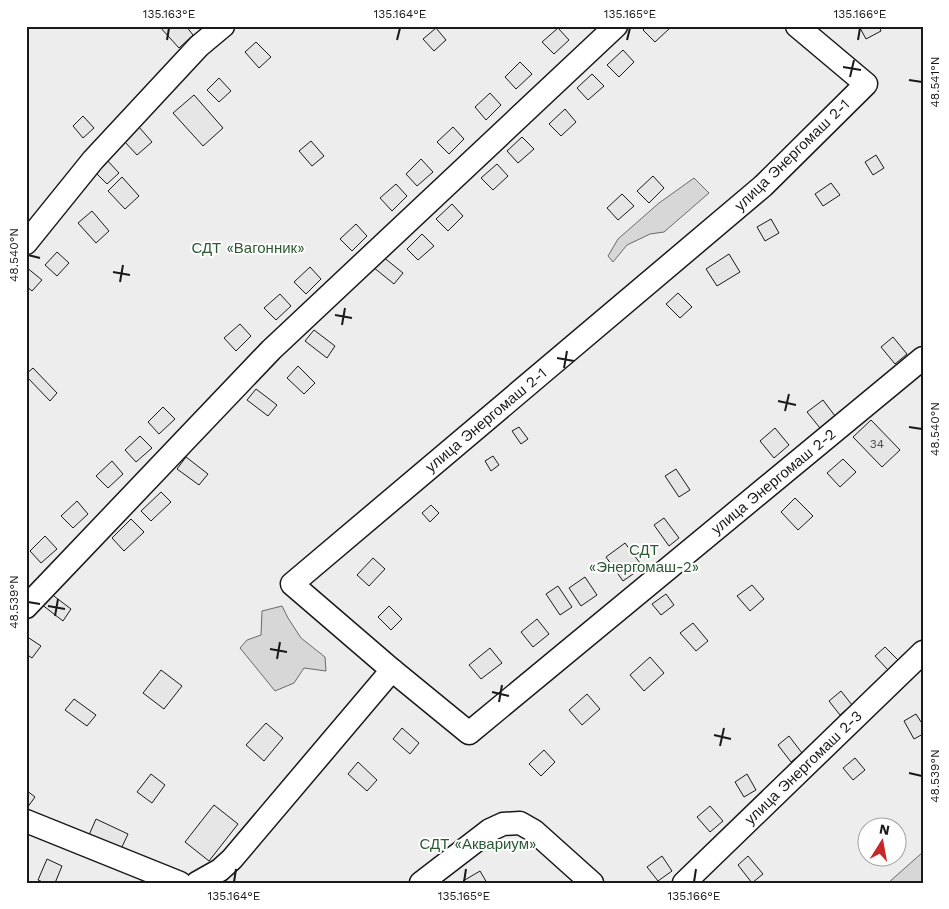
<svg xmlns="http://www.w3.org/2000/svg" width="949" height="909" viewBox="0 0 949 909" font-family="'Work Sans',sans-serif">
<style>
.built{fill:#ededed;stroke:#6a6a6a;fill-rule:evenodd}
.water{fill:#d7d7d7;stroke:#6a6a6a}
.building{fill:#e6e6e6;stroke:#1a1a1a}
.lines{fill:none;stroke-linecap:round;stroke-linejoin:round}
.minor-casing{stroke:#1a1a1a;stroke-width:25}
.minor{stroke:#fff;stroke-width:22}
.ticks{fill:none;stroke:#1a1a1a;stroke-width:2}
.labels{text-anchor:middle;stroke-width:4;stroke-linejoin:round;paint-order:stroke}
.number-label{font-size:12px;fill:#4d4d4d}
.street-label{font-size:15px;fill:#1a1a1a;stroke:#fff}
.park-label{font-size:15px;fill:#2b5a34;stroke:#fff}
.neatline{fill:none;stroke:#1a1a1a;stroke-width:2}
.ticks-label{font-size:12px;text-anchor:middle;fill:#1a1a1a}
</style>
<rect width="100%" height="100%" fill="#fff"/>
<path class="built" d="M26,26H923V883H26ZM866,826H896V856H866Z"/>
<g class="water">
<path d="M694,178L709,193L664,232L650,234L627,245L613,262L608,256L618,239L659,203Z"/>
<path d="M282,606L288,618L301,638L325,657L326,671L304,668L294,683L275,691L240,648L247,640L261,635L262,611Z"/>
<path d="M923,852V883H888Z"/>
</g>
<g class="building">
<path d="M159,26H186L193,35L179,48Z"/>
<path d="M647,26H669L670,28L655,42L643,30Z"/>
<path d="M859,26H879L881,31L866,39Z"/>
<path d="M436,28L446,40L434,51L423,39Z"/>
<path d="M558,28L569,40L554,54L542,42Z"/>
<path d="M256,42L271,57L259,68L245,52Z"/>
<path d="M623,50L634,62L619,77L607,65Z"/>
<path d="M520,62L532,74L516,89L505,77Z"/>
<path d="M592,74L604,86L588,100L577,88Z"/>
<path d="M219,78L231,91L219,102L207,90Z"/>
<path d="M490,93L501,105L486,120L475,107Z"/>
<path d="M194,95L223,128L203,146L173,113Z"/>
<path d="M565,109L576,122L561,136L549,124Z"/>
<path d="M83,116L94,128L83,138L73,126Z"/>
<path d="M139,127L152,142L137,155L124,141Z"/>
<path d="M453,127L464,139L449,154L437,142Z"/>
<path d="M522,137L534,149L518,163L507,151Z"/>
<path d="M311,141L324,156L312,166L299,151Z"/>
<path d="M876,155L884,168L873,175L865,162Z"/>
<path d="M106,159L119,173L107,184L94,171Z"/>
<path d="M421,159L433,172L417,186L406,174Z"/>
<path d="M497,164L508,176L493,190L481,178Z"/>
<path d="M653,176L664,188L649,203L637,191Z"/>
<path d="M122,177L139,196L125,209L108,191Z"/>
<path d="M831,183L840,195L823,206L815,194Z"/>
<path d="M396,184L407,196L392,211L380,198Z"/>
<path d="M622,194L634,206L618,220L607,208Z"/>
<path d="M452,204L463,216L448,231L436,219Z"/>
<path d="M92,211L109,231L96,243L78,223Z"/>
<path d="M771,219L779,233L765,241L757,227Z"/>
<path d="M356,224L367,236L352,251L340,239Z"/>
<path d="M422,234L434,246L418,260L407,249Z"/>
<path d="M57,252L69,263L57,276L45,265Z"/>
<path d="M729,254L740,272L717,286L706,269Z"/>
<path d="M382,256L403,273L394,284L373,267Z"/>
<path d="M26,267L42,280L32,291L26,286Z"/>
<path d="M310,267L321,279L306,294L294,282Z"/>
<path d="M678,293L692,307L680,318L666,304Z"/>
<path d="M280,294L291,306L276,320L264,308Z"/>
<path d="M240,324L251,336L236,351L224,338Z"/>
<path d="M314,330L335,346L327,358L305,341Z"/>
<path d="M893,337L907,354L895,364L881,347Z"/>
<path d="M298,366L315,383L304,394L287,378Z"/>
<path d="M33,368L57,393L50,401L26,376V374Z"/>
<path d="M256,389L277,405L268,416L247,400Z"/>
<path d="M823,400L835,416L820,428L807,412Z"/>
<path d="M163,407L175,419L159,434L148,422Z"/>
<path d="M871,420L900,450L882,467L853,437Z"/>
<path d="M519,427L528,439L521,444L512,431Z"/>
<path d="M775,428L789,445L774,458L760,441Z"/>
<path d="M140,436L152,448L136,462L125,450Z"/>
<path d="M493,456L499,465L491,471L485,461Z"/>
<path d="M186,457L208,474L199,485L177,469Z"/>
<path d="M843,459L856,472L840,487L827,473Z"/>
<path d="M112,461L123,474L108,488L96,476Z"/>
<path d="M676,469L690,490L679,497L665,476Z"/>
<path d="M161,492L171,502L151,521L141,511Z"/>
<path d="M795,498L813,516L798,530L781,512Z"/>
<path d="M77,501L88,514L73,528L61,516Z"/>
<path d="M431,505L439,513L430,522L422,513Z"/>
<path d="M664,518L679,538L669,546L654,525Z"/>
<path d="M131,519L144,532L124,551L112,538Z"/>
<path d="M45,536L57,549L41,563L30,551Z"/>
<path d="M625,543L643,567L623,581L606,557Z"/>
<path d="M373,558L385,569L369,586L357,575Z"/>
<path d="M585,577L597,595L581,606L569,588Z"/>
<path d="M752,585L764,599L750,611L737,596Z"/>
<path d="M558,586L572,607L560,615L546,594Z"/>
<path d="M50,593L71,609L63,621L41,604Z"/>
<path d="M666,594L674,605L661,615L652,604Z"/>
<path d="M389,606L402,619L391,630L378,617Z"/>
<path d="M537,619L549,634L533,647L521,632Z"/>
<path d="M693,623L708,641L696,651L680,633Z"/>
<path d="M26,636L41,646L32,658L26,654Z"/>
<path d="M885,647L899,661L888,670L875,656Z"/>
<path d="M490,648L502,663L481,679L469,665Z"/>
<path d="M650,657L664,673L644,691L630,675Z"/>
<path d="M161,670L182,686L164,709L143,693Z"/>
<path d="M841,691L852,705L840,715L829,701Z"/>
<path d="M587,694L600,709L582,725L569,710Z"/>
<path d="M74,699L96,715L87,726L65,710Z"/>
<path d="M916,714L923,725V734L914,739L904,721Z"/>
<path d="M266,723L283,738L264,761L246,745Z"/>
<path d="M402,728L419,743L410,754L393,739Z"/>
<path d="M789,736L802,753L791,762L778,745Z"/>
<path d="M544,750L555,762L541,776L529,764Z"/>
<path d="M855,758L865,770L853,780L843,768Z"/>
<path d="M358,762L377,780L367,791L348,774Z"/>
<path d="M151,774L165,785L152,803L137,792Z"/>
<path d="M747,774L756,790L744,797L735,782Z"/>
<path d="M26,790L35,797L27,808H26Z"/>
<path d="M214,805L238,824L209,861L185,842Z"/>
<path d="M710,806L723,821L710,832L697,817Z"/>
<path d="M96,819L128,834L121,849L89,835Z"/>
<path d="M662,856L672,871L658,881L647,867Z"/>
<path d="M748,856L763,874L752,883L738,865Z"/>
<path d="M47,859L62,866L55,883H45L38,880Z"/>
<path d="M480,871L487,883H464L463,881Z"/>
</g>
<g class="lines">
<g class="minor-casing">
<g id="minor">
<path id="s1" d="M797,26L866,84L763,186L292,584L392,670L469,733L923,358"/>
<path d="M26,243L93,160L199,46L223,26"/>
<path d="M26,607L271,350L616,26"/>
<path d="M26,821L180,883"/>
<path d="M197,883L220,870L232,859L392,670"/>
<path d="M421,883L490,830L503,824L520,823L534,831L592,883"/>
<path id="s2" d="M684,883L923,652"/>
</g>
</g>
<use href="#minor" class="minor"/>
</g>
<path class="ticks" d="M167,40L169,28M397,40L400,28M627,40L630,28M858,40L860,28M843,67L861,70M850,77L854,60M909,80L922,82M28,255L40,258M113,272L130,275M120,282L123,265M335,315L352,318M342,325L345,308M557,358L574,361M564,368L567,351M778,401L796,405M785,411L789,394M909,427L922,429M28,602L40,604M48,606L65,609M55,616L58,599M270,649L287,652M277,659L280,642M492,692L509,696M499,702L502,685M714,735L731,739M720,746L724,728M909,773L922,776M234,882L236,869M464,882L466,869M694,882L696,869"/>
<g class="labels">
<g class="number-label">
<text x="877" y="448">34</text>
</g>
<g class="street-label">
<text transform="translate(792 155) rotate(-44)" y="5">улица Энергомаш 2-1</text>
<text transform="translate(486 420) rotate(-40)" y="5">улица Энергомаш 2-1</text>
<text dy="5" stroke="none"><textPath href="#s1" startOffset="1478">улица Энергомаш 2-2</textPath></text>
<text dy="5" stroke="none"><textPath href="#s2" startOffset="166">улица Энергомаш 2-3</textPath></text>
</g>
<g class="park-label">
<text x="248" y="253">СДТ «Вагонник»</text>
<text x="644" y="555">СДТ<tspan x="644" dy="17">«Энергомаш-2»</tspan></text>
<text x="478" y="849">СДТ «Аквариум»</text>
</g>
</g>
<rect width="949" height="909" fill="none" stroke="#ffffff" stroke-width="55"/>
<g transform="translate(882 842) rotate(11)"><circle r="24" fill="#ffffff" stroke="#a3a3a3"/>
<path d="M0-4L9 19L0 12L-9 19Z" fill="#c62828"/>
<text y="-8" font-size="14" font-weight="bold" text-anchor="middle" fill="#1a1a1a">N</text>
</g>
<rect x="28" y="28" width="894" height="854" class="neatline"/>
<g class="ticks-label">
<text x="169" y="18">135.163°E</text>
<text x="400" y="18">135.164°E</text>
<text x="630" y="18">135.165°E</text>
<text x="860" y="18">135.166°E</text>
<text transform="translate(935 82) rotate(-90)" y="4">48.541°N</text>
<text transform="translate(14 255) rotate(-90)" y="4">48.540°N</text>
<text transform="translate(935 429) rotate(-90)" y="4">48.540°N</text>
<text transform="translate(14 602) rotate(-90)" y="4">48.539°N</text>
<text transform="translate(935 776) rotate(-90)" y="4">48.539°N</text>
<text x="234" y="900">135.164°E</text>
<text x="464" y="900">135.165°E</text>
<text x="694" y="900">135.166°E</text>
</g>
</svg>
